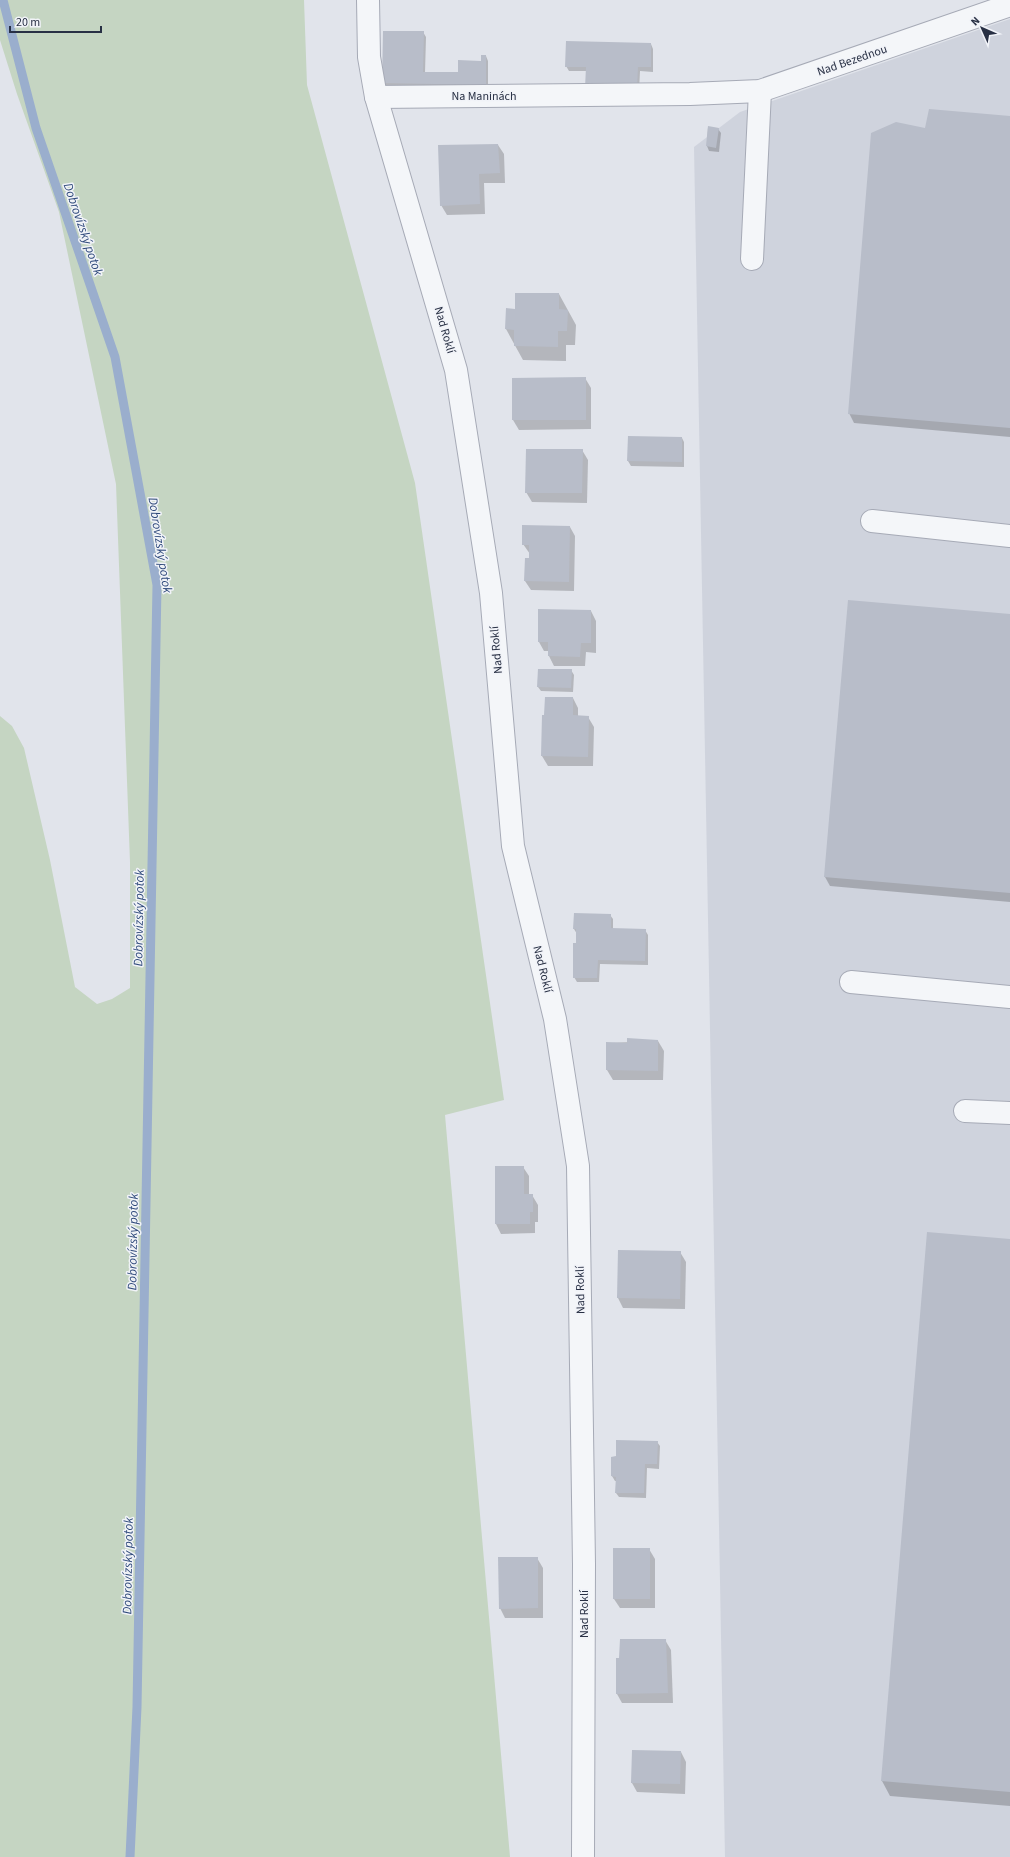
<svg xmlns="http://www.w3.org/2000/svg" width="1010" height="1857" viewBox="0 0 1010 1857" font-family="'Source Sans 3',sans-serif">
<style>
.built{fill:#cfd3dd}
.green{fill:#c5d5c2}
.shadow{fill:#0003}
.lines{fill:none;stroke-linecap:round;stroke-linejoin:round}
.stream{stroke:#9aaecd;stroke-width:9}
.building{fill:#b8bdc9}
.minor-casing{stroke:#a6aab6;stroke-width:24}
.minor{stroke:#f4f6f9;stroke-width:22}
.labels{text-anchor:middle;stroke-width:3;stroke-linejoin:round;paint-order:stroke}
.street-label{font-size:12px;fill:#283044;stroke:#f1f3f8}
.water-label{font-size:13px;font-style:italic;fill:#2f4a7b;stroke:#f1f3f8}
</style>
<rect width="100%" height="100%" fill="#e1e4eb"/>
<path class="built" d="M1010,19V1857H725L694,147L740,112Z"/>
<path class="green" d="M0,0H304L307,85L415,483L504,1100L445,1115L510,1857H0V716L12,726L24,748L50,860L75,987L97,1004L112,999L130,988V862L116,484L59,212L17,94L0,40Z"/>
<g class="shadow">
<path d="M423,32L426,37L425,73H459L482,62L486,56L488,61V90L386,88L383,83Z"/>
<path d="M651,44L653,49V72L640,71L639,92L587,71H569L566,66Z"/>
<path d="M1010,117V437L854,423L849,413L926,129Z"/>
<path d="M708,127L718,129L721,133L719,152L709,151L707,146Z"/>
<path d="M498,145L504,154L505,183H484L485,214L447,215L441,205Z"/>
<path d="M559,294L576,325L575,345H566V361L523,360L506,329L507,309L516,310Z"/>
<path d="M585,378L591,388V429L519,430L513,420Z"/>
<path d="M629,437L682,438L684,442V467L631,466L628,461Z"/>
<path d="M582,450L588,460L587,503L532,502L526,492Z"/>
<path d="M570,527L575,536L574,591L531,590L525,581L530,554L523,544Z"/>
<path d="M591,611L596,621V653L586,652L585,666H554L549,656V651H544L539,642Z"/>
<path d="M1010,615V902L830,886L825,877Z"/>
<path d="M571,670L574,675L573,692L541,691L538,687Z"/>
<path d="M573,698L578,708V717H588L594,727L593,766H548L542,756L543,716Z"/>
<path d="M610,915L613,919V929L645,930L648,935V965L600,964L599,982H577L574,977L577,934L574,929Z"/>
<path d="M658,1041L664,1051L663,1080H613L607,1070V1043Z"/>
<path d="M496,1167H523L529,1176V1195H532L538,1205V1222H535V1233L501,1234L496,1224Z"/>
<path d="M928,1233L1010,1240V1806L890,1796L882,1781Z"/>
<path d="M680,1252L686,1262L685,1309L623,1308L618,1298Z"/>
<path d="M657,1442L660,1446L659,1469L647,1468L646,1498L619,1497L616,1493L617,1481H615L612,1476Z"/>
<path d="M649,1549L655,1559V1608H620L614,1599Z"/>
<path d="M537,1558L543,1568V1618H505L500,1608Z"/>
<path d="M665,1640L671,1650L673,1703H622L617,1694L620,1659Z"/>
<path d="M681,1752L686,1762L685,1794L637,1792L632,1783Z"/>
</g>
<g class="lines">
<path class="stream" d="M3,0L36,128L115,357L157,585L137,1707L130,1857"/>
</g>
<g class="building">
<path d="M383,31H424L423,72H458V60L481,61V55H486V85L382,83Z"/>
<path d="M566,41L651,43V67H638L637,88H585L586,67H565Z"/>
<path d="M929,109L1010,116V428L848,414L871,133L896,122L925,128Z"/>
<path d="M708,126L719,128L716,148L706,146Z"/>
<path d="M498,144L500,173L479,174L480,204L440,206L438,145Z"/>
<path d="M515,293H559V309L568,310L567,331H558V347L514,346V330L505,329L506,308L515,309Z"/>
<path d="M586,377V420H512V378Z"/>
<path d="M628,436L682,437V462L627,461Z"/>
<path d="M526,449H583L582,493H525Z"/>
<path d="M522,525L570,526L569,582L524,581L525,558H529V545H522Z"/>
<path d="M848,600L1010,614V893L824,877Z"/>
<path d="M538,609L591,610V643H581L580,657L548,656V642H538Z"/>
<path d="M538,669H572L571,688L537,687Z"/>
<path d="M545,697H573V715L589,716L588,757L541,756L542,715H544Z"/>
<path d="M574,913L611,914V928L646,929L645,961L598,960L597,978H573V943H576V929H573Z"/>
<path d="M627,1038L658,1040V1071L606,1070V1042L627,1043Z"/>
<path d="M495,1166H524V1194H533V1212H530V1224H495Z"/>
<path d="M927,1232L1010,1239V1792L881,1781Z"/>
<path d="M618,1250L681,1251L680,1299L617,1298Z"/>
<path d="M616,1440L658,1441L657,1464H645L644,1493H615L616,1477L611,1476V1457L616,1456Z"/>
<rect x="613" y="1548" width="37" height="51"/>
<path d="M498,1557H538V1608L499,1609Z"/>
<path d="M620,1639H666L668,1693L616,1694V1658H619Z"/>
<path d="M632,1750L681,1751L680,1784L631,1783Z"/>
</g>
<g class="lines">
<g class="minor-casing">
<g id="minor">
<path d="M368,0L369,57L376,97L456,370L491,593L513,846L555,1019L578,1166L584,1564L583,1857"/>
<path d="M376,97L690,94L760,91L1010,5"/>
<path d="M752,259L760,91"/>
<path d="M872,521L1010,536"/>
<path d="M851,982L1010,997"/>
<path d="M965,1111L1010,1113"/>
</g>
</g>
<use href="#minor" class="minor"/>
</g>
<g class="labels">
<g class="street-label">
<text transform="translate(852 60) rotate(-19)" y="4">Nad Bezednou</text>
<text x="484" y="100">Na Maninách</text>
<text transform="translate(445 330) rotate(74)" y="4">Nad Roklí</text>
<text transform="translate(496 650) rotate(-95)" y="4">Nad Roklí</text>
<text transform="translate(543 969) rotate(76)" y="4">Nad Roklí</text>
<text transform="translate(580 1290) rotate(-91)" y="4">Nad Roklí</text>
<text transform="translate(584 1614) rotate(-90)" y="4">Nad Roklí</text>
</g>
<g class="water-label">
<text transform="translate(84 229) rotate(71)" y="5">Dobrovízský potok</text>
<text transform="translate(161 545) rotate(81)" y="5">Dobrovízský potok</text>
<text transform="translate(138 918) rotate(-89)" y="5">Dobrovízský potok</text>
<text transform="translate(132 1242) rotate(-89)" y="5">Dobrovízský potok</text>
<text transform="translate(127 1566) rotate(-89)" y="5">Dobrovízský potok</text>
</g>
</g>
<g transform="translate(982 28) rotate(315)" stroke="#f1f3f8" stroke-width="3" paint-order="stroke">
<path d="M0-3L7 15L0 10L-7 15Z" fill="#283044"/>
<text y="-6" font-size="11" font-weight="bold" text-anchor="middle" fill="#283044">N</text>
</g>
<path d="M10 26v6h91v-6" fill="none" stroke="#283044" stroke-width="2"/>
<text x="16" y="26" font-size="12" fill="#283044" stroke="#f1f3f8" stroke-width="3" paint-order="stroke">20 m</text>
</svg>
